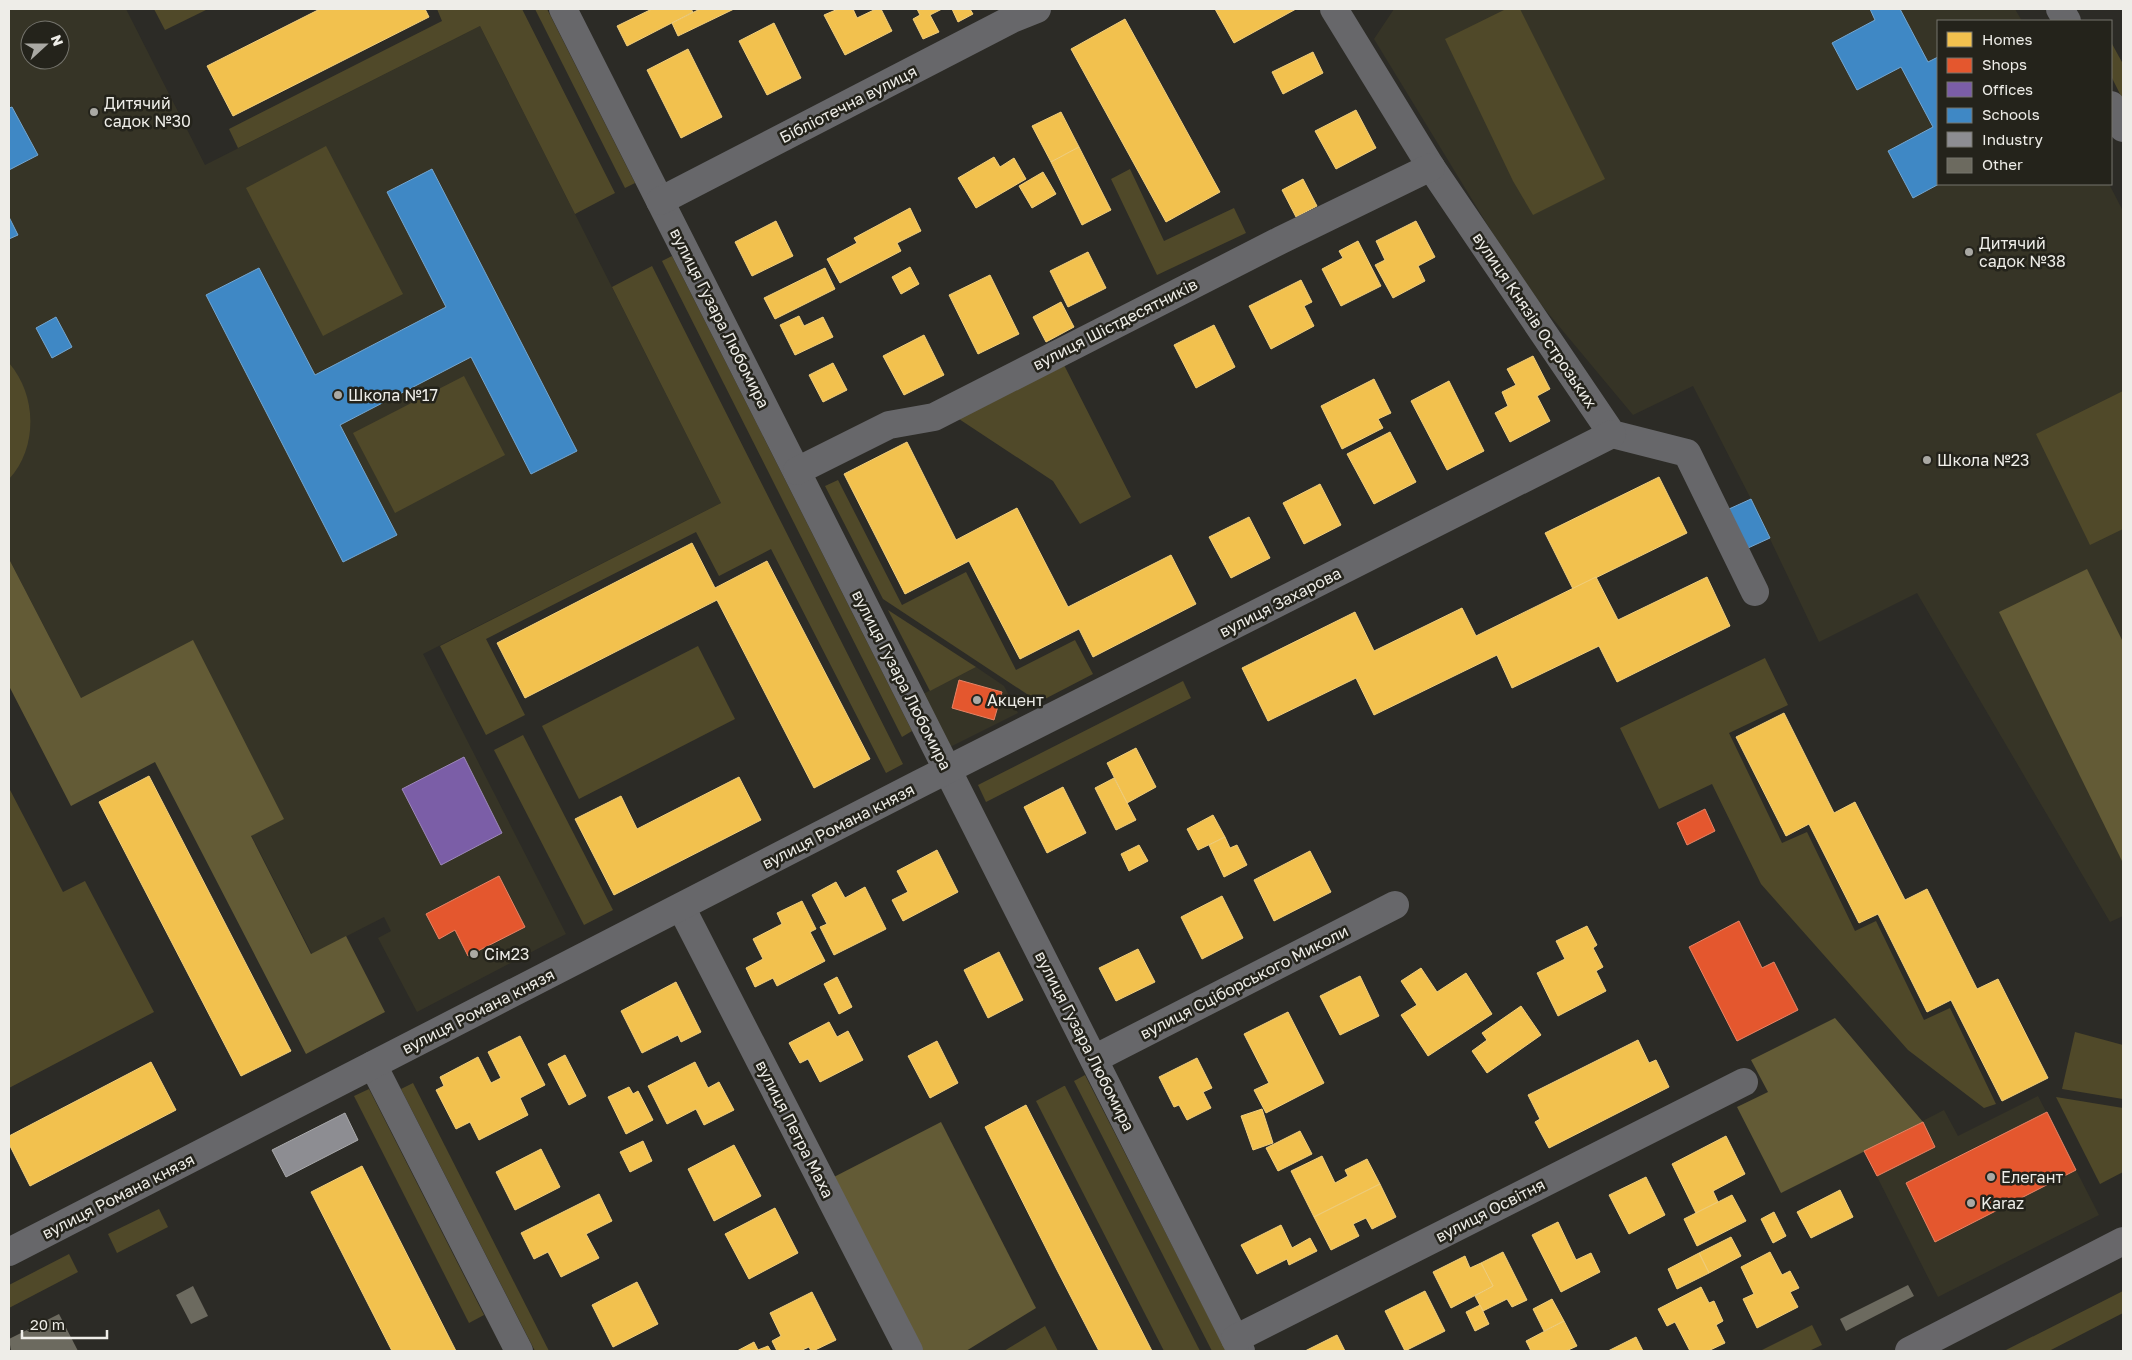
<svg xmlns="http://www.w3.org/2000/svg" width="2132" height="1360" viewBox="0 0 2132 1360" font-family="'Golos Text',sans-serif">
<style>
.built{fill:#363426;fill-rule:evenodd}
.green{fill:#504929}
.forest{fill:#635b36}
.homes{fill:#f2c14e;stroke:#f1ce7c}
.shops{fill:#e4572e;stroke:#e78466}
.offices{fill:#7b5ea7;stroke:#9e89ba}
.schools{fill:#3f88c5;stroke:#74a6d0}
.industry{fill:#8d8d92;stroke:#aaaaac}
.building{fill:#6c6a5f}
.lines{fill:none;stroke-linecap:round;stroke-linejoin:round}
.minor{stroke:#67676a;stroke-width:28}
.major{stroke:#68676a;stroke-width:28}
.poi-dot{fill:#aaa9a4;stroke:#24231b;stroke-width:2}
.labels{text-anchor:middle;stroke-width:5;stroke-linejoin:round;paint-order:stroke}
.poi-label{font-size:16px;fill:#eeede8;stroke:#24231b;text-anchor:start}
.street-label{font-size:16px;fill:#eeede8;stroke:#24231b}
</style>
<rect width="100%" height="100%" fill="#2c2b26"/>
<g class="built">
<path d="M9,9H126L205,165L480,26L721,503L423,654L566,934L417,1012L378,938L391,931L384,917L312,954L251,835L283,819L193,641L81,698L9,559ZM30,30H60V60H30Z"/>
<path d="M1394,9H2015L2022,21H1938V184H2109L2123,211V916L2110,922L1917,593L1819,642L1751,499L1693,386L1633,415L1523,283L1374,39Z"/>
<path d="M976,667L1004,686L1018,713L950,747L923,694Z"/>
<path d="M2038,1096L2099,1215L1938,1297L1864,1151L1944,1110L1958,1136Z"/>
</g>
<g class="green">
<path d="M154,9H208L165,30Z"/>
<path d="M437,9H522L615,193L575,214L480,26L238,148L229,129L442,21Z"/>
<path d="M535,9H547L635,183L625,188Z"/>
<path d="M1506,9H1520L1605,179L1533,215L1513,181L1445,39Z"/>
<path d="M2111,42L2123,64V100L2111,76Z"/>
<path d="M326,146L403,294L323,336L246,188Z"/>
<path d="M1130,169L1164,241L1234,208L1246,233L1157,275L1111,179Z"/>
<path d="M672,256L912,731L902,737L662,261Z"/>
<path d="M652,266L903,764L886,773L771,549L719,576L696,532L486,639L525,715L486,735L440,646L721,503L612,287Z"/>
<path d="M9,363C37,395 38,448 9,479Z"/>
<path d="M1064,365L1131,497L1080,524L1053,481L959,419Z"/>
<path d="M464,376L505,455L395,513L353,433Z"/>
<path d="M2123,391V529L2090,545L2036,434Z"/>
<path d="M838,480L902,605L966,572L1016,670L1075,640L1093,674L1039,702L883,599L825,486Z"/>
<path d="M888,610L976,667L930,691Z"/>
<path d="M698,646L735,719L579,799L542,726Z"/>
<path d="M1765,658L1788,705L1729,733L1782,843L1807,832L1855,931L1876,921L1924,1020L1950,1008L1996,1104L1984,1108L1908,1050L1761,884L1712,784L1659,809L1620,728Z"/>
<path d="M1183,681L1191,698L986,802L978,785Z"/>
<path d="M523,735L613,910L584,925L494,750Z"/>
<path d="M9,788L63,892L85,881L154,1012L9,1088Z"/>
<path d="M2075,1032L2123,1045V1099L2062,1089Z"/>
<path d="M1085,1075L1226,1351H1212L1074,1081Z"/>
<path d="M413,1083L549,1351H535L401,1089Z"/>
<path d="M1064,1086H1065L1200,1351H1164L1036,1101Z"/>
<path d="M369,1089L484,1315L469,1323L354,1096Z"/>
<path d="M2056,1097L2123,1108V1172L2100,1184Z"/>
<path d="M159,1209L168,1227L117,1253L108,1234Z"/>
<path d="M69,1254L78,1272L9,1308V1285Z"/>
<path d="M2123,1291V1313L2049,1351H2004Z"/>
<path d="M1812,1325L1822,1345L1809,1351H1760Z"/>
<path d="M1045,1326L1058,1351H1004Z"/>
</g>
<g class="forest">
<path d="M9,559L81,698L193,640L284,819L251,836L311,954L346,936L385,1012L306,1054L155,762L71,806L9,686Z"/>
<path d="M2087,569L2123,642V863L1999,612Z"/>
<path d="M1835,1018L1923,1122L1781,1193L1737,1107L1768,1092L1751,1060Z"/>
<path d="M941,1122L1036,1308L966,1351H918L830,1179Z"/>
</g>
<g class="homes">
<path d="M320,9H425L429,17L233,116L207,66Z"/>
<path d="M652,9H691L693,12L627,46L617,26Z"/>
<path d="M700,9H734L678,36L672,23Z"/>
<path d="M838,9H853L857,18L876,9H881L892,31L845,55L824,15Z"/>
<path d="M917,9H942L930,15L939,32L923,39L913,19L920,15Z"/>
<path d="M952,9H970L973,14L958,22Z"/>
<path d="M1215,9H1296L1234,43Z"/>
<path d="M1125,19L1220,192L1166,222L1071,49Z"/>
<path d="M774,23L801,78L767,95L739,41Z"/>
<path d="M688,49L722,117L681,138L647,70Z"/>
<path d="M1313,52L1323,73L1283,94L1272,72Z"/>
<path d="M1356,110L1376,148L1336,169L1315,131Z"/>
<path d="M1061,112L1079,147L1051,162L1032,126Z"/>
<path d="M1079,147L1111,210L1082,225L1051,162Z"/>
<path d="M994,157L1000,167L1014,158L1026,179L976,208L958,178Z"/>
<path d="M1043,172L1056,194L1032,208L1019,186Z"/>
<path d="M1303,179L1317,206L1296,217L1282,190Z"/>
<path d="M910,208L921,231L897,243L901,251L840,283L827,259L857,243L854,238Z"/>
<path d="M776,221L793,256L752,276L735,242Z"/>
<path d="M1416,221L1435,257L1418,266L1425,281L1393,298L1375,265L1385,260L1376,241Z"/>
<path d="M1358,241L1381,286L1341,306L1322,269L1343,258L1339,251Z"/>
<path d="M1088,252L1106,288L1068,307L1050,271Z"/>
<path d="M910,267L919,284L901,294L892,277Z"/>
<path d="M825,268L835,289L775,319L764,298Z"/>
<path d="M990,275L1019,334L978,354L949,295Z"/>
<path d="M1301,280L1312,302L1304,306L1314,326L1271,349L1249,306Z"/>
<path d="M1061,302L1074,327L1046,342L1033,317Z"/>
<path d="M799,316L804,326L823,317L833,337L795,355L780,325Z"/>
<path d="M1214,325L1235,367L1196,388L1174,345Z"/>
<path d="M924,335L944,375L904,395L883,356Z"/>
<path d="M1533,356L1550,389L1537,396L1550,421L1510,442L1495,413L1508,406L1502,392L1516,385L1507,369Z"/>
<path d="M833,363L847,390L823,402L809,375Z"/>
<path d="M1374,379L1391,413L1378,419L1383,428L1342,449L1321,406Z"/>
<path d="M1449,381L1484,451L1447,470L1411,401Z"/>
<path d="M1390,432L1416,482L1374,504L1347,454Z"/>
<path d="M907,442L956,540L1017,508L1068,607L1171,555L1196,604L1093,657L1079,629L1020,659L969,561L905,594L844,474Z"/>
<path d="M1659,477L1687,533L1573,589L1545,533Z"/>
<path d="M1320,484L1341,525L1304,544L1283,503Z"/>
<path d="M1249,517L1270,558L1231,578L1209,537Z"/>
<path d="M692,543L715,588L767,561L870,759L814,788L717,600L525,698L497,643Z"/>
<path d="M1596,577L1618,620L1707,577L1730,626L1617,682L1599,646L1512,688L1497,655L1374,715L1356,678L1268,721L1242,668L1355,612L1374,651L1462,608L1476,636Z"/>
<path d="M1784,713L1834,813L1855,802L1905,900L1927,889L1977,989L1998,979L2048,1078L2002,1101L1951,1000L1927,1012L1878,914L1859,923L1809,824L1786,836L1736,737Z"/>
<path d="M1136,748L1156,787L1127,803L1107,763Z"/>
<path d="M149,776L291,1051L241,1076L99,802Z"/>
<path d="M739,777L761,820L614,895L575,819L621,796L637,829Z"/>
<path d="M1114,778L1136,820L1116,830L1095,788Z"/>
<path d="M1063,787L1086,833L1047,853L1024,807Z"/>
<path d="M1213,815L1225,837L1198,850L1187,829Z"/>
<path d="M1225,837L1230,848L1237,845L1247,865L1224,877L1209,845Z"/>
<path d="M1139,845L1148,861L1129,871L1121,854Z"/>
<path d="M937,850L958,892L903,921L892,900L908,892L897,871Z"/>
<path d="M1310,851L1331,892L1274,921L1254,880Z"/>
<path d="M836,882L845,898L865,887L886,929L834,955L820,927L827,924L812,895Z"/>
<path d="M1222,896L1243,938L1202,959L1181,917Z"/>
<path d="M802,901L816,929L810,932L825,961L777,986L773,978L755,987L746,968L763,959L753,939L782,924L777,913Z"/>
<path d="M1587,926L1597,945L1593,948L1603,967L1596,971L1606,991L1558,1016L1537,973L1565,959L1556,941Z"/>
<path d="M1138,949L1155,982L1116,1001L1099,968Z"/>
<path d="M999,952L1023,1000L988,1018L964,970Z"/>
<path d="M1421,968L1437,992L1466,973L1492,1014L1428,1056L1401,1015L1417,1005L1401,981Z"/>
<path d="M1360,976L1379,1016L1340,1035L1320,996Z"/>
<path d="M837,977L852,1007L839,1014L824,984Z"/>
<path d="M676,982L701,1032L681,1042L678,1035L642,1053L621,1011Z"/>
<path d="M1521,1006L1541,1035L1487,1073L1472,1051L1487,1040L1482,1033Z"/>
<path d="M1288,1012L1324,1083L1266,1113L1254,1090L1269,1083L1244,1034Z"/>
<path d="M829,1022L837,1037L848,1031L863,1060L820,1082L808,1059L800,1063L789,1043Z"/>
<path d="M520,1036L545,1085L520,1098L528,1115L479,1140L470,1122L456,1129L436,1090L444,1086L440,1077L478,1057L491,1083L501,1078L488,1052Z"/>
<path d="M1638,1040L1649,1063L1656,1060L1669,1087L1549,1148L1535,1122L1540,1119L1528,1095Z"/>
<path d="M937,1041L958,1083L930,1098L908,1056Z"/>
<path d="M565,1055L586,1096L569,1105L548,1064Z"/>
<path d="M1197,1058L1212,1088L1203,1092L1211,1108L1187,1120L1179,1105L1174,1107L1159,1077Z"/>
<path d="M151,1062L176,1110L30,1186L9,1144V1136Z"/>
<path d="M695,1062L708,1088L719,1082L734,1110L704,1125L696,1109L667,1124L648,1086Z"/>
<path d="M629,1087L633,1094L638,1091L653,1120L626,1134L608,1097Z"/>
<path d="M1026,1105L1152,1351H1099L1057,1270L985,1127Z"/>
<path d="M1262,1109L1273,1143L1253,1150L1241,1116Z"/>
<path d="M1300,1131L1312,1154L1278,1171L1266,1148Z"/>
<path d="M1726,1136L1745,1174L1713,1191L1718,1202L1696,1213L1672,1164Z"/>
<path d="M643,1141L652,1161L630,1172L620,1152Z"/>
<path d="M734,1145L761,1196L714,1221L688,1169Z"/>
<path d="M541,1149L560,1187L515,1210L496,1172Z"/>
<path d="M1322,1156L1335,1183L1348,1176L1345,1170L1367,1159L1380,1184L1314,1217L1291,1171Z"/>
<path d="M362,1166L456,1351H392L311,1192Z"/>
<path d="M1646,1177L1665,1215L1629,1234L1609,1195Z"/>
<path d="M1380,1184L1396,1217L1372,1229L1366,1218L1353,1224L1359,1236L1331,1250L1314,1217Z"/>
<path d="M1840,1190L1853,1217L1811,1238L1797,1212Z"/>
<path d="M599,1194L612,1221L586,1234L599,1258L561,1277L548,1252L534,1259L521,1233Z"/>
<path d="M1732,1195L1746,1221L1697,1246L1684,1219Z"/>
<path d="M775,1208L798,1253L749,1279L725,1234Z"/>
<path d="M1774,1212L1786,1236L1773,1243L1761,1219Z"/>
<path d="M1558,1222L1576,1260L1591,1253L1600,1272L1561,1292L1532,1235Z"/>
<path d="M1281,1225L1292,1248L1310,1238L1317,1251L1289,1265L1287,1259L1257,1274L1241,1245Z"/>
<path d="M1731,1237L1741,1256L1709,1273L1699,1253Z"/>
<path d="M1503,1252L1527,1300L1512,1307L1507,1299L1483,1311L1475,1296L1493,1286L1481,1263Z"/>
<path d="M1770,1252L1782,1275L1790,1271L1799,1288L1790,1292L1798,1307L1757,1328L1743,1299L1754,1294L1741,1267Z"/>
<path d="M1699,1253L1709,1273L1677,1289L1668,1269Z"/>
<path d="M1465,1256L1470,1268L1481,1263L1493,1286L1451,1308L1433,1272Z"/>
<path d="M637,1282L658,1324L613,1347L592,1305Z"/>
<path d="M1701,1287L1709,1303L1714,1301L1723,1321L1716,1325L1725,1343L1708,1351H1690L1675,1322L1667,1326L1658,1309Z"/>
<path d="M1425,1291L1445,1331L1405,1351L1385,1311Z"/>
<path d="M812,1292L836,1340L813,1351H811L809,1347L800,1351H777L772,1341L781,1336L770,1313Z"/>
<path d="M1552,1299L1564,1321L1544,1331L1533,1309Z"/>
<path d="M1480,1305L1489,1324L1475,1331L1466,1312Z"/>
<path d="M1564,1321L1577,1346L1566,1351H1531L1526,1341Z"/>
<path d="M1337,1335L1345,1351H1305Z"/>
<path d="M1636,1337L1643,1351H1608Z"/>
<path d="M754,1342L758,1350L768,1346L771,1351H737Z"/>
</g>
<g class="shops">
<path d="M959,680L1002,692L994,720L952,708Z"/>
<path d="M1705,809L1715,831L1687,845L1677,823Z"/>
<path d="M499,876L525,927L468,956L455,930L439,939L426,914Z"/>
<path d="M1739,921L1762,968L1774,962L1798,1010L1737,1041L1689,947Z"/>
<path d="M2047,1112L2076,1170L1935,1242L1906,1183Z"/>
<path d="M1923,1122L1935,1147L1877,1176L1864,1151Z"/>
</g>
<path class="offices" d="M464,757L502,833L441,865L402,789Z"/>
<g class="schools">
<path d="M1870,9H1900L1928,62L1938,57L1939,184L1913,198L1888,151L1933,127L1901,67L1857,90L1832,43L1875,20Z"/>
<path d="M12,107L38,155L9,170V108Z"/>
<path d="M432,169L577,451L531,474L471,357L340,425L397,535L343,562L206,295L259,268L315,375L446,307L387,192Z"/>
<path d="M9,217L18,235L9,239Z"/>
<path d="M56,317L72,347L52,358L36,328Z"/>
<path d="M1751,499L1770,538L1748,548L1729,509Z"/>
</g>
<path class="industry" d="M345,1113L358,1140L286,1177L272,1150Z"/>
<g class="building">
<path d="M1908,1285L1914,1296L1846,1331L1840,1319Z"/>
<path d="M193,1286L208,1316L191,1324L176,1295Z"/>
<path d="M59,1314L78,1351H11L9,1339Z"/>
</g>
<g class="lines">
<g class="minor">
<path d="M563,9L1241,1351"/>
<path d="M1334,9L1431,167L1612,434L1687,453L1755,592"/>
<path d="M2060,9L2067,21"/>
<path d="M2111,105L2123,128"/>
<path d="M660,201L1012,19L1037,9"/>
<path d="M797,471L889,425L934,417L1281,240L1431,167"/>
<path d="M681,907L909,1351"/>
<path d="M1094,1059L1395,905"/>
<path d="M373,1065L519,1351"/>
<path d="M9,1252L919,784L1612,434"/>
<path d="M1235,1339L1744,1082"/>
</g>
<path class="major" d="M1909,1351L2123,1241"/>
</g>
<g class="poi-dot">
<circle cx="94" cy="112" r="5"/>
<circle cx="1969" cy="252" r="5"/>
<circle cx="338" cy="395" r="5"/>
<circle cx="1927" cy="460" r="5"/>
<circle cx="977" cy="700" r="5"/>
<circle cx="474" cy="954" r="5"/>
<circle cx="1991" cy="1177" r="5"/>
<circle cx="1971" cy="1203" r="5"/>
</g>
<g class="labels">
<g class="poi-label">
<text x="104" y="109">Дитячий<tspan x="104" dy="18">садок №30</tspan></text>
<text x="1979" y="249">Дитячий<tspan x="1979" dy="18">садок №38</tspan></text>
<text x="348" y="401">Школа №17</text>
<text x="1937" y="466">Школа №23</text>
<text x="987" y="706">Акцент</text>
<text x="484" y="960">Сім23</text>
<text x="2001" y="1183">Елегант</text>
<text x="1981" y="1209">Karaz</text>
</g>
<g class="street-label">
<text transform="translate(848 104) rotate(-27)" y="6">Бібліотечна вулиця</text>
<text transform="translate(720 318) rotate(63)" y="6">вулиця Гузара Любомира</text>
<text transform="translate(1535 320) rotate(56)" y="6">вулиця Князів Острозьких</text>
<text transform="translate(1115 324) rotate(-27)" y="6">вулиця Шістдесятників</text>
<text transform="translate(1280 602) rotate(-27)" y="6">вулиця Захарова</text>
<text transform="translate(902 680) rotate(63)" y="6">вулиця Гузара Любомира</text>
<text transform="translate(838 826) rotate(-27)" y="6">вулиця Романа князя</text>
<text transform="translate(1244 982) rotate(-27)" y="6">вулиця Сціборського Миколи</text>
<text transform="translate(478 1011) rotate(-27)" y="6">вулиця Романа князя</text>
<text transform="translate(1085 1041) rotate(63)" y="6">вулиця Гузара Любомира</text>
<text transform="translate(795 1129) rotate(63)" y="6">вулиця Петра Маха</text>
<text transform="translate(118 1196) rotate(-27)" y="6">вулиця Романа князя</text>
<text transform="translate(1490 1210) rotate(-27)" y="6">вулиця Освітня</text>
</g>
</g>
<rect width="2132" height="1360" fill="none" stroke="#eeede8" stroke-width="20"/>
<rect x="1937" y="20" width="175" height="165" fill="#24231b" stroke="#75746d"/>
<rect x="1947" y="32" width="25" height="15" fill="#f2c14e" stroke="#75746d"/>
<text x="1982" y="45" font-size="15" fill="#eeede8">Homes</text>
<rect x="1947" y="58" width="25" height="15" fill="#e4572e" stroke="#75746d"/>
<text x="1982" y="70" font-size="15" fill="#eeede8">Shops</text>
<rect x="1947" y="82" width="25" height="15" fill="#7b5ea7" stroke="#75746d"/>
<text x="1982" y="95" font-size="15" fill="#eeede8">Offices</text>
<rect x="1947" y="108" width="25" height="15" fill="#3f88c5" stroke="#75746d"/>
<text x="1982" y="120" font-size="15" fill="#eeede8">Schools</text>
<rect x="1947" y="132" width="25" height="15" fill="#8d8d92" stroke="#75746d"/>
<text x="1982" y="145" font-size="15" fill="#eeede8">Industry</text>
<rect x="1947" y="158" width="25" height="15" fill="#6c6a5f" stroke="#75746d"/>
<text x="1982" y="170" font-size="15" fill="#eeede8">Other</text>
<g transform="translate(45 45) rotate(69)"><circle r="24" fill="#24231b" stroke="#75746d"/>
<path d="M0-4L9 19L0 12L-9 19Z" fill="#aaa9a4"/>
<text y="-8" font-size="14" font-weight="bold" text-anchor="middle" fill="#eeede8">N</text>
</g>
<path d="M22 1330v8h85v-8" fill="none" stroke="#eeede8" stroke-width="2.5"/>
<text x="30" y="1330" font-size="15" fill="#eeede8" stroke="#24231b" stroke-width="4" paint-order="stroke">20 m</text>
</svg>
